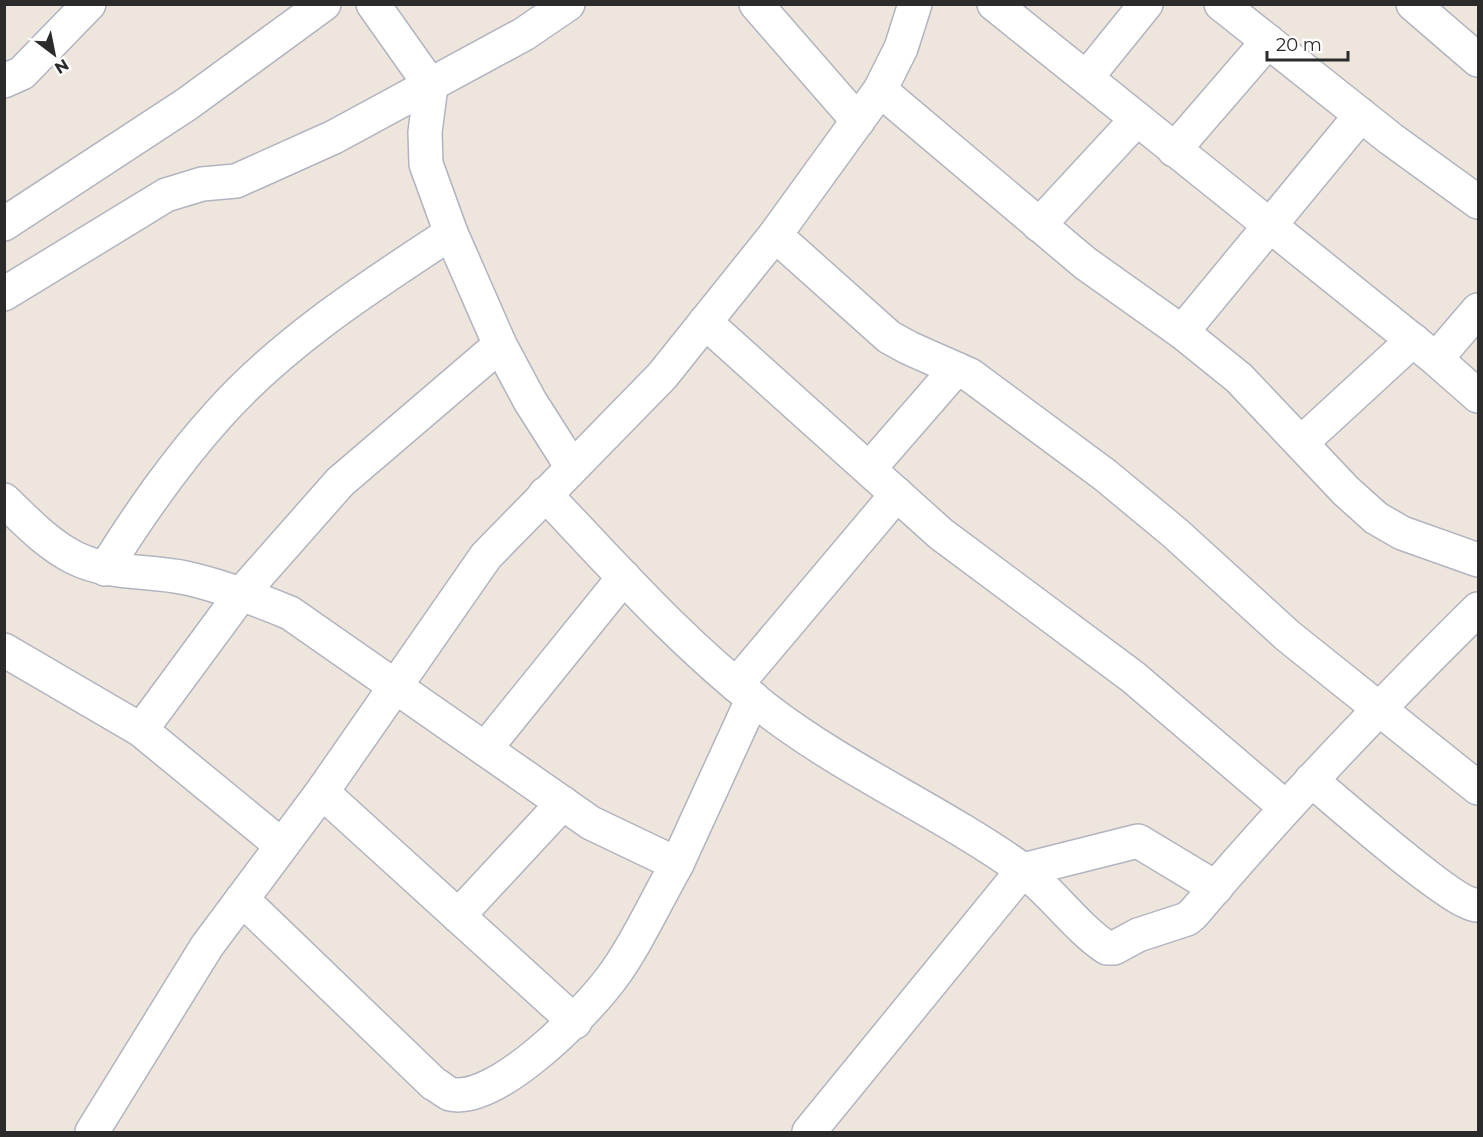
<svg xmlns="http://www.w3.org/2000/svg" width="1483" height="1137" viewBox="0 0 1483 1137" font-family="Montserrat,sans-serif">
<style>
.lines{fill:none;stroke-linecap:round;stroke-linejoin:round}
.minor-casing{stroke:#b1b4c0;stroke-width:36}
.minor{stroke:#fff;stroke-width:33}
</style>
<rect width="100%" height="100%" fill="#eee6dd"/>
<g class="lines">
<g class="minor-casing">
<g id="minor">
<path d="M373,4L431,86L425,132L426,164L451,233L500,345L530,401L572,467"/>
<path d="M756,4L858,121"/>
<path d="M994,4L1436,359L1478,310"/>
<path d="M1221,4L1391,139L1478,202"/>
<path d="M1413,4L1478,60"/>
<path d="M1087,77L1146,4"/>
<path d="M4,81L22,73L89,4"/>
<path d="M880,90L1085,263L1182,332L1239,378L1346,491L1376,518L1402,533L1478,560"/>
<path d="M1174,150L1268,41"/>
<path d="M4,224L187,104L324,4"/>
<path d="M1039,225L1137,119"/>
<path d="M775,235L889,337L909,348L970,375L1105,475L1175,533L1288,636L1478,788"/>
<path d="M4,294L166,195L202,184L236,181L334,137L524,34L568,4"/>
<path d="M705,322L941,534L1133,677L1284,806"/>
<path d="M1182,332L1361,115"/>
<path d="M1436,359L1478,396"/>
<path d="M1301,443L1413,340"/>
<path d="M869,469L956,369"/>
<path d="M545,494C616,569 684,646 766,709C845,770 938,810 1020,868C1052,891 1074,926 1107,948H1114L1138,935L1187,919L1193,914C1283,807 1379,707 1478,609"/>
<path d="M4,500C26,521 47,544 75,558C109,575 150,570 186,578C222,586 256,599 290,613L591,823L677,864L753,698"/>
<path d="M105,569C140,513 174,464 218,415C284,341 369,287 451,233"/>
<path d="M4,650L141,730L281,845"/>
<path d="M736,685L897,494"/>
<path d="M141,730L242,593L340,482L500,345"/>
<path d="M485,749L624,577"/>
<path d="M1311,780C1337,801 1454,906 1478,905"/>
<path d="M322,792L575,1022"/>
<path d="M242,899L434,1084C439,1086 445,1092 450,1094C496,1105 585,1013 610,980C634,949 657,899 677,864"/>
<path d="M458,916L563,803"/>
<path d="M92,1132L207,946L322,792L486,556L662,376L775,235L880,90L901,48L915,4"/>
<path d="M809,1132L1023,870L1138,841L1216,888"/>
</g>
</g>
<use href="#minor" class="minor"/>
</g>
<rect width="1483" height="1137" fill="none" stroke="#2b2b2b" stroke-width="12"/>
<g transform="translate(54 54) rotate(148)" stroke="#ffffff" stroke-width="4.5" paint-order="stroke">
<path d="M0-4.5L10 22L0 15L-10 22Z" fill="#2b2b2b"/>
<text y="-9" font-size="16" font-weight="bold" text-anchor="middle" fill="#2b2b2b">N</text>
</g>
<path d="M1267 51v9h81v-9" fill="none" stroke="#2b2b2b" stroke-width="3"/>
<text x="1276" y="51" font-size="18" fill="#2b2b2b" stroke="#ffffff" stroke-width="4.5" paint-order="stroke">20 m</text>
</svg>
